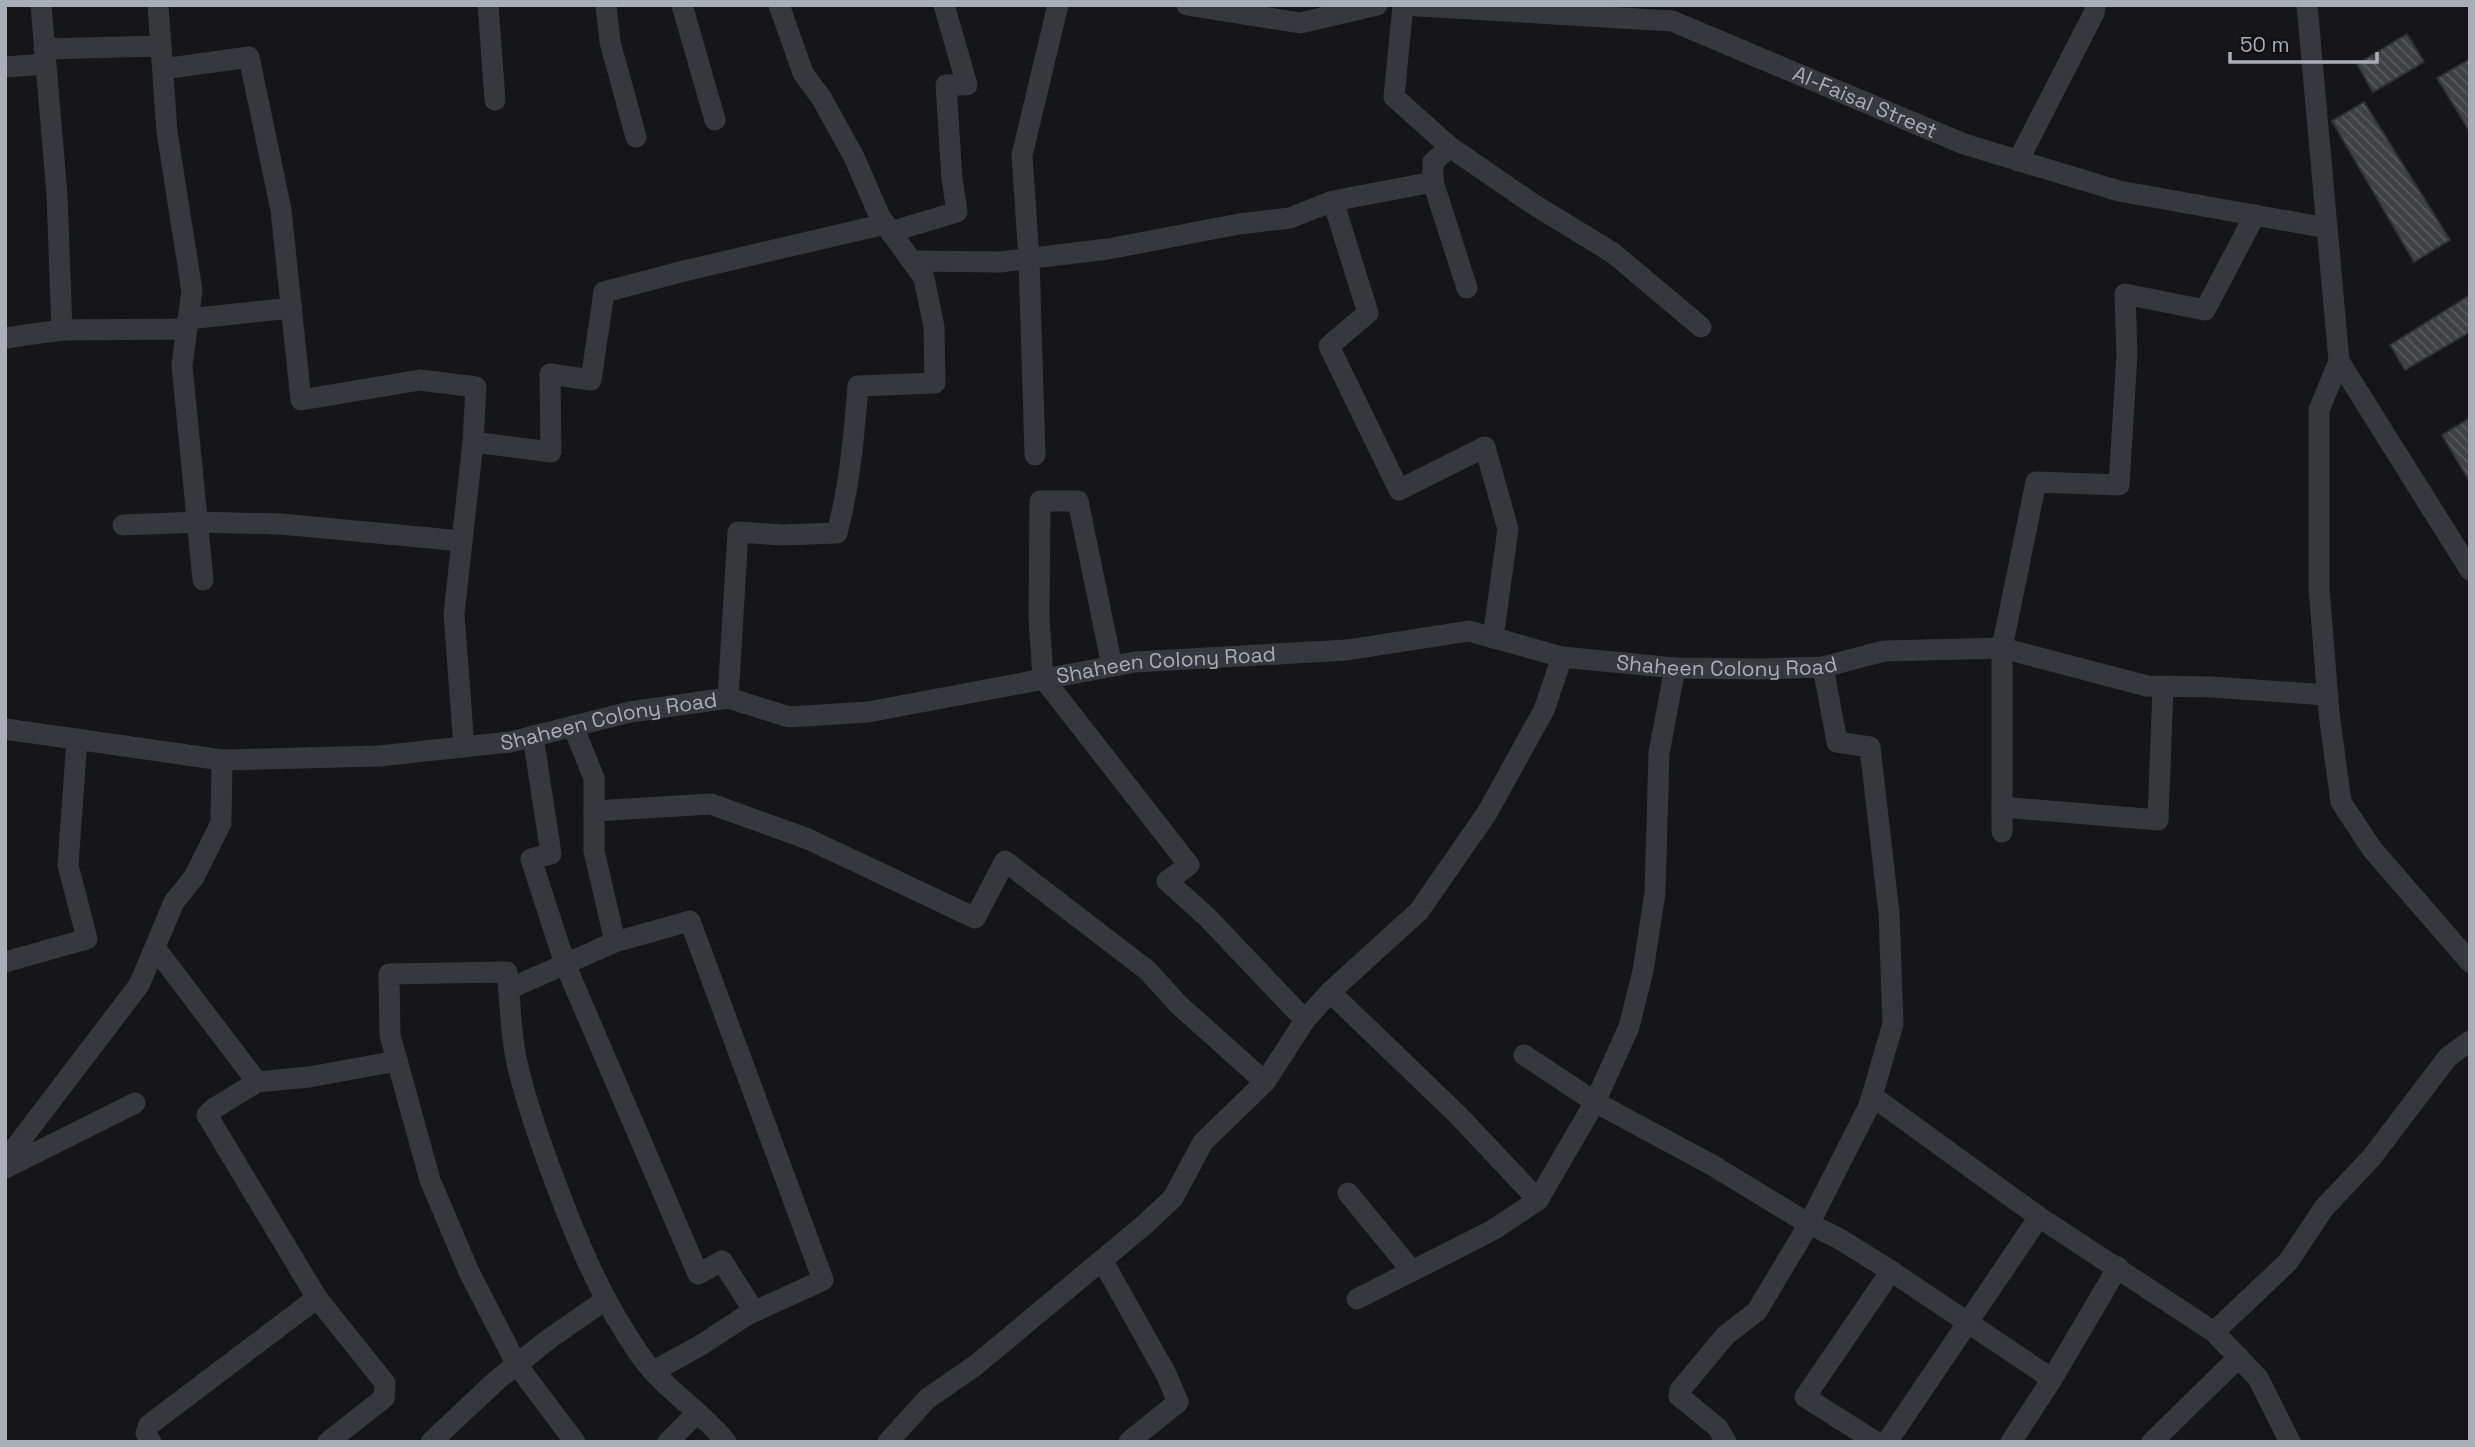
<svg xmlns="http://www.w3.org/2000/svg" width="2475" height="1447" viewBox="0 0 2475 1447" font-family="'Space Grotesk',sans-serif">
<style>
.building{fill:url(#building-back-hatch);stroke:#303034;stroke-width:2}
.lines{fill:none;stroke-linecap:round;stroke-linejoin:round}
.street{stroke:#37383d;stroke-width:21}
.labels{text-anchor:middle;stroke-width:5;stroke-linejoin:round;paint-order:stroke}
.street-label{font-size:21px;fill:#a8adb8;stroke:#111113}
</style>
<defs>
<pattern id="building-back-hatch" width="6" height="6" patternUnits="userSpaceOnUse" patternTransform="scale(1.75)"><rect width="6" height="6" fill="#404145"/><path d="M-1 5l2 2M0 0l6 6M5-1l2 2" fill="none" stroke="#595a5e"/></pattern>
</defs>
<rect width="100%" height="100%" fill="#161618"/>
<g class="building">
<path d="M2407,34L2424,62L2373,92L2357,64Z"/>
<path d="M2470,59V132L2437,78Z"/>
<path d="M2364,102L2450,240L2414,262L2332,121Z"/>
<path d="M2470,295V332L2405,370L2390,345Z"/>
<path d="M2470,418V482L2442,435Z"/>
</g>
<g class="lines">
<g class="street">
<path d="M41,5L57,195L62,330L187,329"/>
<path d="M158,5L167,132L192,291L182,365L203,580"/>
<path d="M488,5L495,100"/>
<path d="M606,5L610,42L636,137"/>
<path d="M682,5L715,120"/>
<path d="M1187,5L1300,23L1377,5"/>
<path id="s1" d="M1402,5L1672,21L1964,144L2119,191L2327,228"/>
<path d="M1403,5L1394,97L1450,147L1533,204L1613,253L1701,327"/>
<path d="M2307,5L2339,361L2470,570"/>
<path d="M44,49L161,46"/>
<path d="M5,67L45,64"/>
<path d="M163,69L249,57L281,210L301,400L420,380L476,387L473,442"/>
<path d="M2018,161L2094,13L2095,5"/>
<path d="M1433,182L1467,288"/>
<path d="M1333,201L1433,182V162L1450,147"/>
<path d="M890,232L957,212L952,179L946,85H967L944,5"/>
<path d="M912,261L1000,262L1108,249L1239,224L1290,218L1333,201L1368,313L1329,346L1399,490L1485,447L1508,529L1493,638"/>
<path d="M188,319L292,308"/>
<path d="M5,338L62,330"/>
<path d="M2339,361L2319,410V588L2329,713L2341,802L2372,849L2470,962"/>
<path d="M1035,455L1029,259L1022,155L1058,5"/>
<path d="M123,525L198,522L281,524L462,541"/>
<path d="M1112,666L1078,501H1040L1039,618L1043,678L1189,865L1167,881L1207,917L1305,1020"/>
<path d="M728,698L738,532L782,535L837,533C850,484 854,436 858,386L935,383L934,327L924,278L880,217L854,157L822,99L803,73L779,5"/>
<path d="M573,726L594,778V851L615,942L690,921L823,1280L747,1315L701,1345L654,1371"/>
<path id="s2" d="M5,729L222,760L379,756L510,742L630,712L728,698L789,717L868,712L1135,662L1347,650L1469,631L1562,657L1675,668L1763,669L1823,667L1884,651L2002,648L2147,686L2211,687L2328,695"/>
<path d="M533,736L551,854L531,859L565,964L698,1274L722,1261L754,1311"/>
<path d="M464,747L454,614L473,442L551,452L550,374L591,380L604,292L684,271L885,224"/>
<path d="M2002,807L2158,820L2163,687"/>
<path d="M594,811L711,804L808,839L975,918L1005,861L1147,970L1179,1005L1265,1082"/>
<path d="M2002,832V648L2036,482L2119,485L2127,354L2125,294L2205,310L2255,215"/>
<path d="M156,949L257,1082"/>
<path d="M5,962L87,939L68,865L77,739"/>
<path d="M509,989L615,942"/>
<path d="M1330,992L1458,1115L1538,1200"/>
<path d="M1524,1055L1595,1102L1712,1165L1809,1224L1838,1238L1891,1271L2052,1379"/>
<path d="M1872,1096L2039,1217L2214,1332L2258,1378L2290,1442"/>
<path d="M5,1161L139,985L174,902L194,877L221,823L222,760"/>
<path d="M5,1168L135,1103"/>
<path d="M1348,1193L1412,1271"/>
<path d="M1102,1260L1166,1374L1178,1402L1129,1442"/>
<path d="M1357,1299L1493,1230L1538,1200L1595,1102L1629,1027L1643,971L1655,893L1659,753L1675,668"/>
<path d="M2214,1332L2288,1262L2324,1208L2372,1157L2448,1057L2470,1041"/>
<path d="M151,1442L146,1433L149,1425L317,1298"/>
<path d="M328,1442L384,1398L385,1383L317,1298L207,1115L213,1109L257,1082L309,1077L397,1061"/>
<path d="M431,1442L497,1380L549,1339L605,1300"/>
<path d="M575,1442L517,1365L469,1272L430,1180L390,1035L389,974L507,972C511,1003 510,1037 518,1067C527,1105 540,1142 554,1179C577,1241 602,1301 640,1355C663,1389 701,1410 726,1442"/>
<path d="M668,1442L696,1414"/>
<path d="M888,1442L927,1399L976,1365L1143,1226L1173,1198L1203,1142L1265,1082L1305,1020L1330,992L1419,911L1487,813L1544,710L1562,657"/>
<path d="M1726,1442L1718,1428L1679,1396L1680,1390L1726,1335L1757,1311L1809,1224L1868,1108L1872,1096L1893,1024L1889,913L1870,747L1837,742L1823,667"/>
<path d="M1876,1442L1805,1397L1891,1271"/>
<path d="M1887,1442L2039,1217"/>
<path d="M2011,1442L2052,1379L2118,1267"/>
<path d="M2152,1442L2239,1357"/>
</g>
</g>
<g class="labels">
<g class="street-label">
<text dy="7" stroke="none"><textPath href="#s1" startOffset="480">Al-Faisal Street</textPath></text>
<text dy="7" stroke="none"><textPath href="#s2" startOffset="1743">Shaheen Colony Road</textPath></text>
<text dy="7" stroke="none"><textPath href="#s2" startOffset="1176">Shaheen Colony Road</textPath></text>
<text dy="7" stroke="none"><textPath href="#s2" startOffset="609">Shaheen Colony Road</textPath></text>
</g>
</g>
<rect width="2475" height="1447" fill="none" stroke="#a8adb8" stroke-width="14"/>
<path d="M2230 52v10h147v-10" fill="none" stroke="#a8adb8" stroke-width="3.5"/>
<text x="2240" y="52" font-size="21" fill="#a8adb8" stroke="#111113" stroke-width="5" paint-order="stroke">50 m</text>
</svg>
